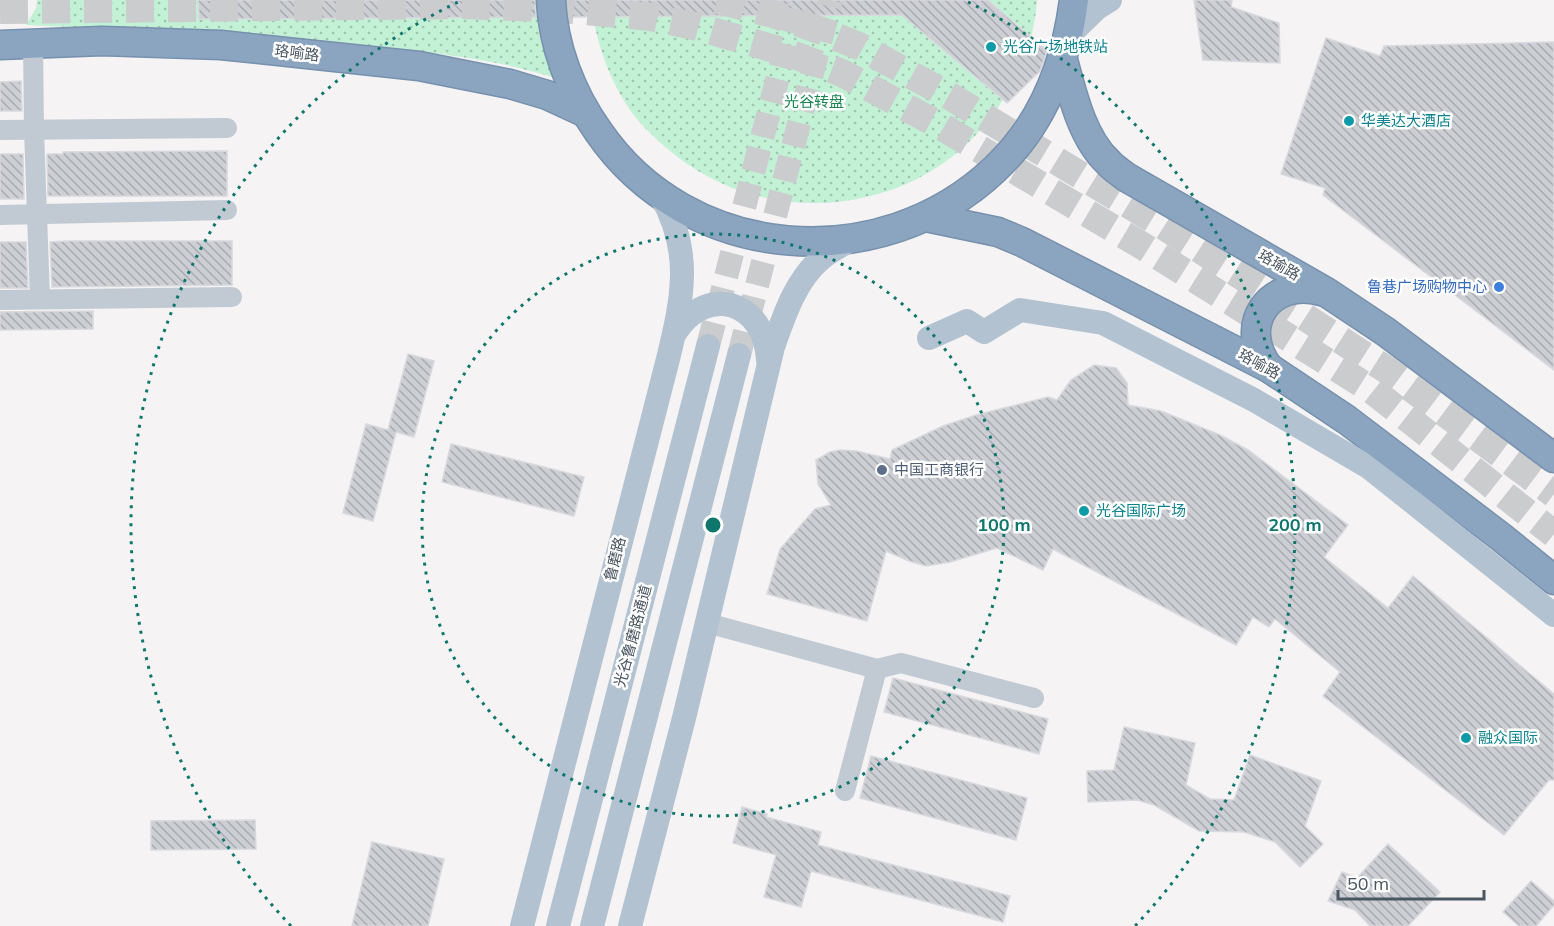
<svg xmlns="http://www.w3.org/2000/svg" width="1554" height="926" viewBox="0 0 1554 926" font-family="Mulish,'Noto Sans SC',sans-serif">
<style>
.grass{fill:url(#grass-dots)}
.building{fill:url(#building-back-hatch);stroke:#d7d9de;stroke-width:1.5}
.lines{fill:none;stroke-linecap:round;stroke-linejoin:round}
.major-tunnel{stroke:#caccce;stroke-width:24;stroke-dasharray:24 12;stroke-linecap:butt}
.highway-tunnel{stroke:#caccce;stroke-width:28;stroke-dasharray:28 14;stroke-linecap:butt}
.highway-casing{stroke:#7690ad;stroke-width:31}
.minor{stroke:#c1cad2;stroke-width:20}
.major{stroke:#b3c2d1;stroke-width:24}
.highway{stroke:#8ba5c1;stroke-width:28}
.ring{fill:none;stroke:#0f766e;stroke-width:3;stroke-dasharray:3 6}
.culture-dot{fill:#0f9aa8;stroke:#fff;stroke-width:2}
.shop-dot{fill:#3f7fe0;stroke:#fff;stroke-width:2}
.service-dot{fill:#5c6f8a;stroke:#fff;stroke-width:2}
.labels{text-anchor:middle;stroke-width:5;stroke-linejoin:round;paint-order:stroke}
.culture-label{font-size:15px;fill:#0d838f;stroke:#fff;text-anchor:start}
.street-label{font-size:15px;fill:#4a5661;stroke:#fff}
.park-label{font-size:15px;fill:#17864f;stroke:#fff}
.shop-label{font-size:15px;fill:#366cbe;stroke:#fff;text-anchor:end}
.service-label{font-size:15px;fill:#4e5e75;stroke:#fff;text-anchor:start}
.centre{fill:#0f766e;stroke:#fff;stroke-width:3}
.ring-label{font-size:18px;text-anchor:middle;font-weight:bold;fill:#0f766e;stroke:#fff;stroke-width:5;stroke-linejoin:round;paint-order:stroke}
</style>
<defs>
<pattern id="grass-dots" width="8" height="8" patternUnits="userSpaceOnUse" patternTransform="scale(1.5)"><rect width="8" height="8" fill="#c3f1d5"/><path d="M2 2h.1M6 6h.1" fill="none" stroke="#a0c6b0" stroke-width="1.8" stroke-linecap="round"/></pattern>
<pattern id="building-back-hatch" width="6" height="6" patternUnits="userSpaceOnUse" patternTransform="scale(1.5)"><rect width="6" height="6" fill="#cdcfd5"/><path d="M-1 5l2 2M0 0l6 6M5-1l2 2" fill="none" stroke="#a8abb0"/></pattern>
</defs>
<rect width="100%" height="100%" fill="#f5f3f3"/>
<g class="grass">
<path d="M37,0H540L559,79C497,59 435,53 371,46C256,34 141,30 26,25L36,8Z"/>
<path d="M590,0H1037C1035,38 1020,74 999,106C929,212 779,234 679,158C661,144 643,128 630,110C607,76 596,40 590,0Z"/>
</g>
<g class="building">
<path d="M198,0H535L536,17L199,19Z"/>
<path d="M568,0H988L1047,51L1040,71L1007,103L902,15L569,17Z"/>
<path d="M1194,0H1232L1231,7L1279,23L1280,63L1203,60Z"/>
<path d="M1326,38L1380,56L1384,46L1554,42V370L1323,195L1325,188L1281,174Z"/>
<path d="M21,81L22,111H0V82Z"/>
<path d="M227,151V196H48L47,154H63V152Z"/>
<path d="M0,154H23L24,199H0Z"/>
<path d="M67,241H232V285L52,287L50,242Z"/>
<path d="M0,242H26L28,288H0Z"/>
<path d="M93,311V329L0,330V312Z"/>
<path d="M408,354L434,361L414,437L396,432L373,521L343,513L366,424L388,430Z"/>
<path d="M1094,365L1116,368L1127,383L1128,405L1161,411L1220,435L1248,450L1348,525L1324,557L1388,608L1413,576L1554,694V780H1549L1504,835L1323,696L1340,672L1275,619L1269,627L1253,617L1236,645L1053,549L1043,570L997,548L950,562L926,566L909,561L886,551L867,621L767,594L780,549L815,509L831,505L818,484L816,460L830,452L840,450L856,451L890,459L892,450L943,426L976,415L1048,397L1057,400L1071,380Z"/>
<path d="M451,444L584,477L574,516L442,482Z"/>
<path d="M893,678L1048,719L1039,754L884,712Z"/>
<path d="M1124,727L1195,743L1186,785L1210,799L1234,800L1250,755L1321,781L1305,826L1323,844L1300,867L1275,842L1244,832L1199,831L1154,805L1137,800L1088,802L1087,771L1114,770Z"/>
<path d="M871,756L1027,798L1016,840L860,798Z"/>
<path d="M742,807L767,814L766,817L821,832L818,845L1010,896L1003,922L811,871L801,907L764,897L776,855L733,843Z"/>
<path d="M255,820L256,849L151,850V821Z"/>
<path d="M372,842L444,859L428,926H352Z"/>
<path d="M1388,844L1440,892L1408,926H1370L1355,910L1328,901L1342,872L1357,878Z"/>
<path d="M1531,881L1554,901V905L1536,926H1519L1503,912Z"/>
</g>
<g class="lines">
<g class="major-tunnel">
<path d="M708,346L798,0"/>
<path d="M739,355L831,0"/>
</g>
<g class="highway-tunnel">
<path d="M717,0L773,14L822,31L861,47L953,98L1159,223L1387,370L1554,494"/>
<path d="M0,10L463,5L563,9L650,17L694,26L789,53L842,73L939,125L1141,245L1372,390L1554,534"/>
</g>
<g class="highway-casing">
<g id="highway">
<path d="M551,0C553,46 571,93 598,131C688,263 880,278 995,169C1043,124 1066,63 1074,0"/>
<path d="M0,45L102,41L221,45L419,66L510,84L547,95L586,113"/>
<path d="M1063,60C1072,93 1082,138 1108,162C1113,168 1120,172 1126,177L1326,292L1386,332L1554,458"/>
<path d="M926,217L998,232L1022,242L1269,368L1347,420L1501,537L1554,580"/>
<path d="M1269,368C1236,325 1270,277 1321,291"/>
</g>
</g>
<g class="minor">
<path d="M33,45L34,130L40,299"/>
<path d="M0,130L227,128"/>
<path d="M0,215L227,210"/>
<path d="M0,300L232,297"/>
<path d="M707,623L877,669L845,791"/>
<path d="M877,669L901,663L1034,698"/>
</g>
<g class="major">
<path d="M1070,34L1097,8L1110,0"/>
<path d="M675,333C707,283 765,301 768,360"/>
<path d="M929,338L967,321L984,332L1020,310L1103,323L1254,400L1370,468L1554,615"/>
<path d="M522,926L668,359C683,297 693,251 660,194"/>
<path d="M558,926L708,346"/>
<path d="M592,926L739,355"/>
<path d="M630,926L684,718L773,347C784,316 796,279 822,258C830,251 841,246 850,240"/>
</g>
<use href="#highway" class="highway"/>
</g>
<g class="ring">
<circle cx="713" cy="525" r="291"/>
<path d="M291 926A582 582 0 0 1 458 2M968 2A582 582 0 0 1 1135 926"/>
</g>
<g class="culture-dot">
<circle cx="991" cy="47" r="6"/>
<circle cx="1349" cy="121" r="6"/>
<circle cx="1084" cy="511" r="6"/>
<circle cx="1466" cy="738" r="6"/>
</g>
<circle class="shop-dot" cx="1499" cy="287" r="6"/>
<circle class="service-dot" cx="882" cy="470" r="6"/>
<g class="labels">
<g class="culture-label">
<text x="1003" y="52">光谷广场地铁站</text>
<text x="1361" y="126">华美达大酒店</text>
<text x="1096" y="516">光谷国际广场</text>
<text x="1478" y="743">融众国际</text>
</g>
<g class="street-label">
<text transform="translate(297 53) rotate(7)" y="5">珞喻路</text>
<text transform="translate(1279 265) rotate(30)" y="5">珞瑜路</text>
<text transform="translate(1259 364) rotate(29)" y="5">珞喻路</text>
<text transform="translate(615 559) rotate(-76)" y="5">鲁磨路</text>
<text transform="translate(633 636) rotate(-75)" y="5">光谷鲁磨路通道</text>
</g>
<g class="park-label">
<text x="814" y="107">光谷转盘</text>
</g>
<g class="shop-label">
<text x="1487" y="292">鲁巷广场购物中心</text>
</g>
<g class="service-label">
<text x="894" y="475">中国工商银行</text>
</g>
</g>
<circle cx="713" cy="525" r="9" class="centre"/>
<g class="ring-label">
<text x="1004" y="531">100 m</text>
<text x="1295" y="531">200 m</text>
</g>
<path d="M1338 890v9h146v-9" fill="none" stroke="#4a5661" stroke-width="3"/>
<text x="1347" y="890" font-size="18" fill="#4a5661" stroke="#ffffff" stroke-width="4.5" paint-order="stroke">50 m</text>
</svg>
